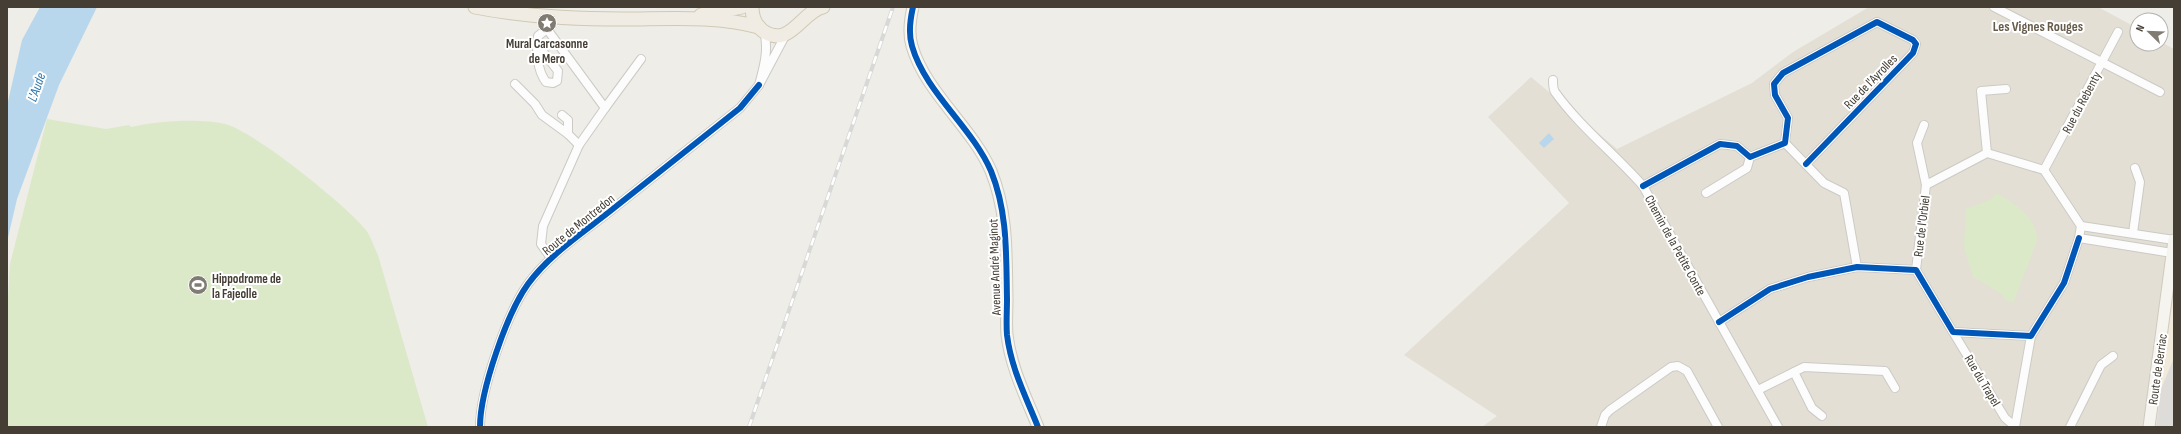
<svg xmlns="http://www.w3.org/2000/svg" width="2181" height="434" viewBox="0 0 2181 434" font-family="'Sofia Sans Condensed',sans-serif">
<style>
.residential{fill:#e3dfd5}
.commercial{fill:#f1e9da}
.green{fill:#dbe9c8}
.parking{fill:#dedcd8}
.water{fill:#b8d7ed}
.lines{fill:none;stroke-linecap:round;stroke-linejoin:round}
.street-casing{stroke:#cccac5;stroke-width:10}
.secondary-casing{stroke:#cecabf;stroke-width:13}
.primary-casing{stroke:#d0c9b5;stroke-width:15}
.street{stroke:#fcfcfc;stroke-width:8}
.secondary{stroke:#f6f4ee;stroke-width:11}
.primary{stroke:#f0ece3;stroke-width:13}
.rail-casing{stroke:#d8d8d7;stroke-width:4}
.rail{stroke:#fff;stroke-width:2.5;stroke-dasharray:8;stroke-linecap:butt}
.cycleway-casing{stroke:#fff;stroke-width:8}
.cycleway{stroke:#0057b8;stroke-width:6}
.labels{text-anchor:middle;stroke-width:4;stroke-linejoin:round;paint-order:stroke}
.poi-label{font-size:13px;font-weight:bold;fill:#443e34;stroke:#fff}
.street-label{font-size:13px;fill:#443e34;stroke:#fff}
.neighbourhood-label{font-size:14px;font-weight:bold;fill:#675c4c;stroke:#fff}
.water-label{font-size:14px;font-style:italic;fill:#3077ad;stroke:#fff}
</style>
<rect width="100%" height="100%" fill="#eeede8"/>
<path class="residential" d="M1869,7H2098L2137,28V44H2161V42L2174,49V282L2153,427H1482L1497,416L1404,355L1569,203L1488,117L1531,77L1617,149L1752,83L1793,52Z"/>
<path class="commercial" d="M2174,282V427H2153L2166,337Z"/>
<g class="green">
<path d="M47,119L106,129L129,125L131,127C155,121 201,118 225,124C254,131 347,206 366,230C371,237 374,247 378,255L428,427H7V313L10,264Z"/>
<path d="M1997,193C2015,204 2038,218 2037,241L2013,303L2004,299L2002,294L1973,277L1964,247L1966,209L1989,200Z"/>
</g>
<path class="parking" d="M2174,358V427H2156L2161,389Z"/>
<g class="water">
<path d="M40,7H97L59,85L17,199L7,242V106L22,40Z"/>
<path d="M1549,133L1554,139L1544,148L1539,143Z"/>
</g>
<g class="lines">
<g class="street-casing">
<g id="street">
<path d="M1994,7L2160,92"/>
<path d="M764,31C769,49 764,67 759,85L786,34"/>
<path d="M537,44L558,71L557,81L553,83L546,82C537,70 536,51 538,36L547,29L605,108L579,145L543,226L541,244L551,258"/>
<path d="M1553,80C1553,84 1553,89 1555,92C1580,127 1615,154 1643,186L1778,427"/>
<path d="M515,84L535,104L542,115L568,134"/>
<path d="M605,108L641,59"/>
<path d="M562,115L568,120V134L579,145"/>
<path d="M1924,125L1917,143L1926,185"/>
<path d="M1785,143L1824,183L1844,193L1857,267"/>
<path d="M1987,153L1981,91L2006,89"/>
<path d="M2044,170L2118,32"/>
<path d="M1643,186L1720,144L1737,146L1750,157L1785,143L1788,118L1775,95L1774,84L1783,73L1877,22L1913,40L1916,44L1913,53L1806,164"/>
<path d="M1706,193L1747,168L1750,157"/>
<path d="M2133,233L2140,182L2135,168"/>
<path d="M2172,253L2079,238L2081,226L2174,240"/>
<path d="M1916,270L1926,185L1987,153L2044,170L2081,226"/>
<path d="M1719,322L1770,289L1808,277L1857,267L1916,270L1953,332L2031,336L2064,283L2079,238"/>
<path d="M1953,332L2005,418L2011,423L2015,424"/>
<path d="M1794,372L1812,408L1822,416"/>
<path d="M1758,390L1804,367L1885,371L1895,388"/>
<path d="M480,427C480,391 507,313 528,284C549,255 581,234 609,212C653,177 696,143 740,108L759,85"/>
<path d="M1601,427L1605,415L1610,410L1671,367L1678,366L1687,371L1718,427"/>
<path d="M2015,427L2031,336"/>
<path d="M2070,427L2101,365L2113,356"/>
</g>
</g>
<g class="secondary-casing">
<g id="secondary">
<path d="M913,7C910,20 908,33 912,46C925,92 972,127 991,171C1008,213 1006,255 1007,299C1007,311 1006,324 1007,335C1011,368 1026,397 1038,427"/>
<path d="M2149,427L2174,240"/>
</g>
</g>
<g class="primary-casing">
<g id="primary">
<path d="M475,7C521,16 575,19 622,19C666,19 715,15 759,27"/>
<path d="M752,7C752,17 755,25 763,31C790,49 801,12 823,7"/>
<path d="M701,15L742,7"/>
</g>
</g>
<use href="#street" class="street"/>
<use href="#secondary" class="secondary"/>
<use href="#primary" class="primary"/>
<g class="rail-casing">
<path id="rail" d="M749,427L893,7"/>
</g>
<use href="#rail" class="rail"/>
<g class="cycleway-casing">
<g id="cycleway">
<path d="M913,7C910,20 908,33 912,46C925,92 972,127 991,171C1008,213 1006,255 1007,299C1007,311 1006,324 1007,335C1011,368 1026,397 1038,427"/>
<path d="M1643,186L1720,144L1737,146L1750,157L1785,143L1788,118L1775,95L1774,84L1783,73L1877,22L1913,40L1916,44L1913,53L1806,164"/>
<path d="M1719,322L1770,289L1808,277L1857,267L1916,270L1953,332L2031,336L2064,283L2079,238"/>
<path d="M480,427C480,391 507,313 528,284C549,255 581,234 609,212C653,177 696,143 740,108L759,85"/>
</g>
</g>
<use href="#cycleway" class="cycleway"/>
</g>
<defs>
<g id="sight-disc" transform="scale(1)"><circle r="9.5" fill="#807b73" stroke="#fff"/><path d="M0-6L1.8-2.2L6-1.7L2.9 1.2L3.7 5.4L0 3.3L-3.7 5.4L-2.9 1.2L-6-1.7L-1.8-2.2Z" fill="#fff"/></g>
<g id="stadium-disc" transform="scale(1)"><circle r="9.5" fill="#807b73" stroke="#fff"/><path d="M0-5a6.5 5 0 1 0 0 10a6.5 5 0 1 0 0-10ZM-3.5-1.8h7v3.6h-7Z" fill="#fff"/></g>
</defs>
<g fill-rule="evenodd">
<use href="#sight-disc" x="547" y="23"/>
<use href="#stadium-disc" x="198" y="285"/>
</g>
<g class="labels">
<g class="poi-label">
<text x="547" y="48">Mural Carcasonne<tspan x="547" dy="15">de Mero</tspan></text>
<text x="212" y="283" text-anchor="start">Hippodrome de<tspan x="212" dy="15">la Fajeolle</tspan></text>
</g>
<g class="street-label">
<text transform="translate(1870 81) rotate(-46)" y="5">Rue de l'Ayrolles</text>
<text transform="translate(2081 102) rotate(-62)" y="5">Rue du Rebenty</text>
<text transform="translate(578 224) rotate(-39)" y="5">Route de Montredon</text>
<text transform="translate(1921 226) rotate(-83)" y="5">Rue de l'Orbiel</text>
<text transform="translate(1676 245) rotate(61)" y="5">Chemin de la Petite Conte</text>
<text transform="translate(994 267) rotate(-92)" y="5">Avenue André Maginot</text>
<text transform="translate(2157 369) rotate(-82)" y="5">Route de Berriac</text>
<text transform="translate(1983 380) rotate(59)" y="5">Rue du Trapel</text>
</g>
<g class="neighbourhood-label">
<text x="2038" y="31">Les Vignes Rouges</text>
</g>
<g class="water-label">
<text transform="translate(36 87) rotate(-70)" y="5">L'Aude</text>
</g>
</g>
<rect width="2181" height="434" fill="none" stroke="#443e34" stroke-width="16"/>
<g transform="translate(2149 32) rotate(293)"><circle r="19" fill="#ffffff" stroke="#b4b2ae"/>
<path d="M0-3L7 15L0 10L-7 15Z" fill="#807b73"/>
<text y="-6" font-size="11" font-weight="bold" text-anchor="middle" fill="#443e34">N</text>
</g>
</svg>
